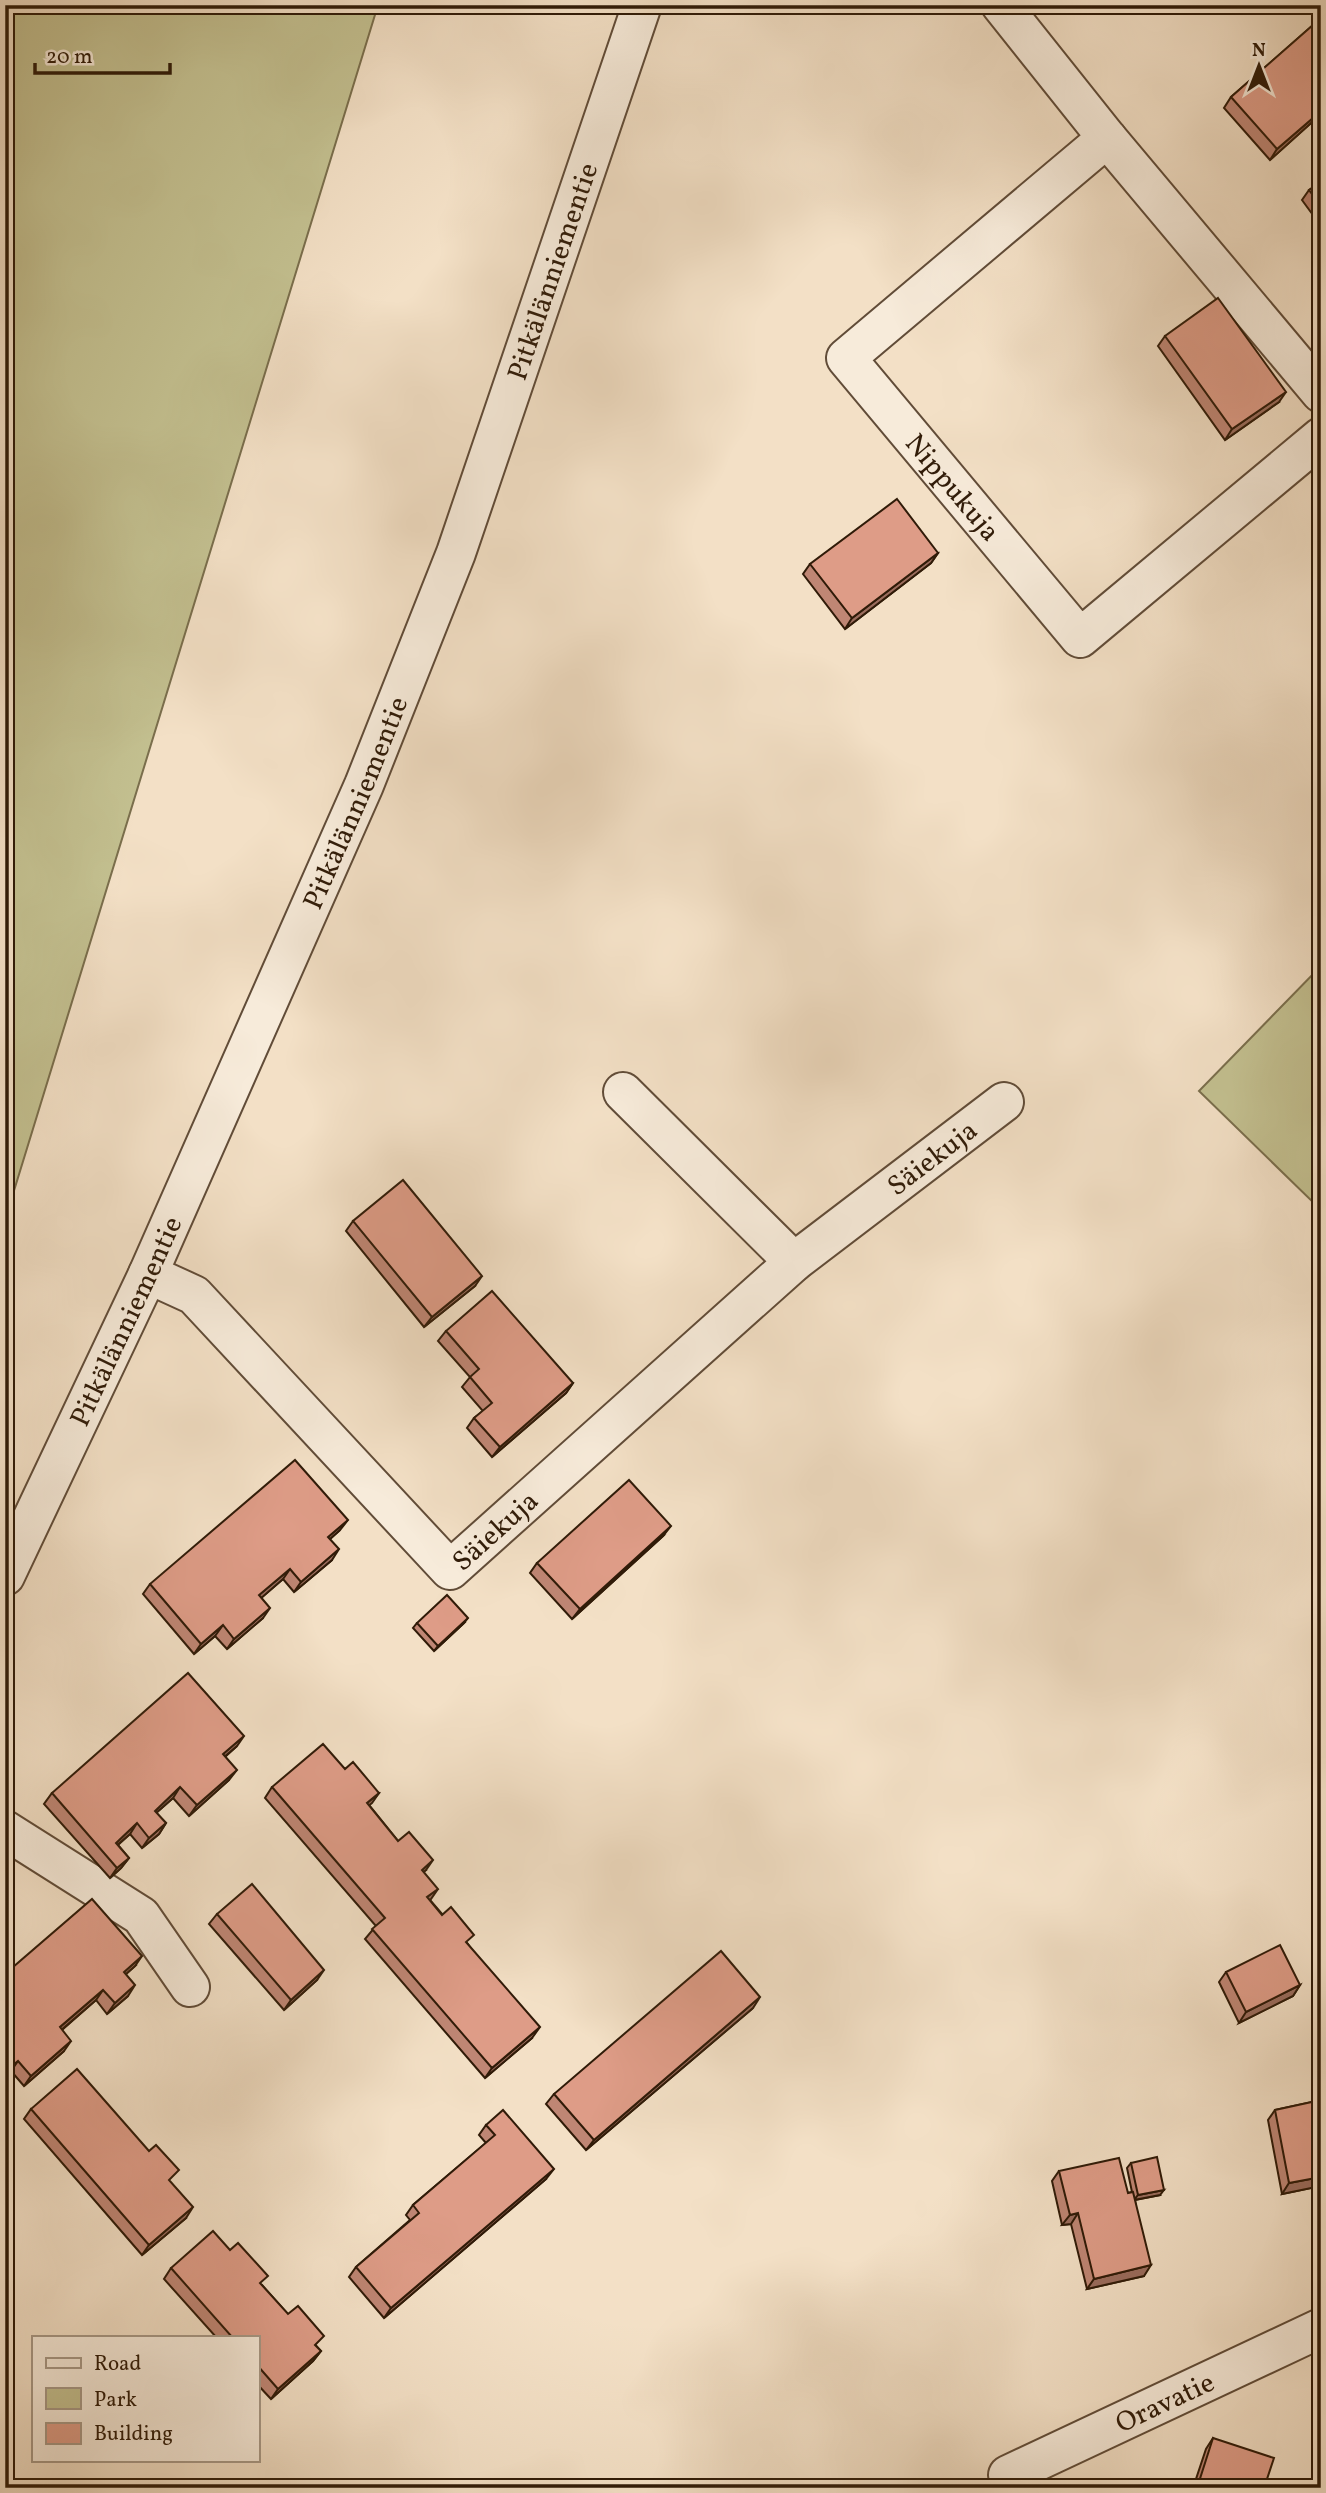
<svg xmlns="http://www.w3.org/2000/svg" width="1326" height="2493" viewBox="0 0 1326 2493" font-family="Vollkorn,serif">
<style>
.green{fill:#c3c090;stroke:#7a6e4c;stroke-width:2}
.lines{fill:none;stroke-linecap:round;stroke-linejoin:round}
.minor-casing{stroke:#614c38;stroke-width:42}
.minor{stroke:#f7ebda;stroke-width:38}
.wall{fill:#bf8674;stroke:#301b08;stroke-width:2}
.shaded-wall{fill:#9b6d5e;stroke:#301b08;stroke-width:2}
.building{fill:#de9c87;stroke:#301b08;stroke-width:2}
.labels{text-anchor:middle;stroke-width:7;stroke-linejoin:round;paint-order:stroke}
.street-label{font-size:28px;fill:#301b08;stroke:#f7ebda}
</style>
<rect width="100%" height="100%" fill="#f3e0c6"/>
<filter id="stains"><feTurbulence type="fractalNoise" baseFrequency=".00286" numOctaves="4"/><feColorMatrix values="0 0 0 0 .2 0 0 0 0 .09 0 0 0 0 .02 0 0 0 .5 -.17"/></filter>
<radialGradient id="worn" r=".72"><stop offset=".6" stop-color="#630" stop-opacity="0"/><stop offset="1" stop-color="#630" stop-opacity=".3"/></radialGradient>
<g class="green">
<path d="M5,5H378L5,1220Z"/>
<path d="M1321,966V1210L1199,1091Z"/>
</g>
<g class="lines">
<g class="minor-casing">
<g id="minor">
<path d="M1001,5L1107,138L1321,393"/>
<path id="s1" d="M1107,138L846,358L1080,638L1321,437"/>
<path id="s2" d="M794,1262L1004,1102"/>
<path id="s3" d="M148,1274L194,1295L450,1570L794,1262L623,1092"/>
<path id="s4" d="M5,1576L148,1274L364,785L456,553L642,5"/>
<path d="M5,1830L141,1916L190,1987"/>
<path id="s5" d="M1014,2488L1008,2475L1321,2328"/>
</g>
</g>
<use href="#minor" class="minor"/>
</g>
<g class="wall">
<path d="M1321,18V114L1270,160L1224,108L1231,97Z"/>
<path d="M1321,182V226L1302,200L1309,190Z"/>
<path d="M1165,336L1279,402L1225,440L1158,346Z"/>
<path d="M938,553L931,563L845,629L803,574L810,564Z"/>
<path d="M353,1221L475,1286L424,1327L346,1231Z"/>
<path d="M446,1331L573,1383L566,1393L492,1457L467,1428L474,1418L483,1411L462,1387L470,1377L438,1341Z"/>
<path d="M340,1530L330,1539L332,1560L294,1592L283,1579L261,1598L263,1618L227,1649L215,1636L194,1654L143,1594L150,1584Z"/>
<path d="M663,1536L572,1619L530,1573L537,1563Z"/>
<path d="M417,1623H464L434,1651L413,1628Z"/>
<path d="M237,1746L225,1757L229,1780L189,1816L173,1798L156,1813L166,1823L159,1834L142,1848L130,1834L118,1845L129,1858L121,1868L110,1878L44,1804L52,1793Z"/>
<path d="M272,1787L379,1793L369,1805L398,1841L426,1870L423,1872L430,1900L468,1944L532,2038L485,2078L365,1939L376,1926L265,1798Z"/>
<path d="M217,1914L317,1980L284,2010L209,1924Z"/>
<path d="M135,1966L126,1974L128,1996L107,2014L96,2000L62,2030L64,2051L24,2086L11,2071L5,2076V1974Z"/>
<path d="M1226,1972L1300,1985L1293,1996L1239,2023L1219,1982Z"/>
<path d="M753,2008L586,2150L546,2104L554,2094Z"/>
<path d="M1321,2100V2186L1282,2194L1268,2120L1275,2110Z"/>
<path d="M31,2109L186,2218L142,2255L24,2119Z"/>
<path d="M486,2125L546,2179L384,2318L349,2277L356,2267L410,2220L406,2215L413,2205L486,2143L479,2135Z"/>
<path d="M1131,2163L1160,2195L1135,2200L1144,2276L1087,2289L1071,2224L1062,2225L1052,2181L1059,2171L1128,2193L1132,2192L1127,2168Z"/>
<path d="M171,2268L262,2285L321,2351L313,2361L271,2399L257,2384V2337H216L164,2279Z"/>
<path d="M1213,2438L1264,2488H1193L1206,2449Z"/>
</g>
<g class="shaded-wall">
<path d="M1321,111V114L1270,160L1277,149Z"/>
<path d="M1286,392L1279,402L1225,440L1232,429Z"/>
<path d="M938,553L931,563L845,629L852,618Z"/>
<path d="M482,1276L475,1286L424,1327L432,1317Z"/>
<path d="M573,1383L566,1393L492,1457L500,1447Z"/>
<path d="M348,1520L340,1530L321,1547L328,1537Z"/>
<path d="M671,1526L663,1536L572,1619L580,1609Z"/>
<path d="M339,1549L332,1560L294,1592L301,1582Z"/>
<path d="M290,1569L283,1579L252,1606L259,1595Z"/>
<path d="M270,1608L263,1618L227,1649L234,1639Z"/>
<path d="M468,1618L464,1623L434,1651L438,1646Z"/>
<path d="M223,1625L215,1636L194,1654L201,1644Z"/>
<path d="M244,1736L237,1746L216,1764L223,1754Z"/>
<path d="M237,1770L229,1780L189,1816L197,1805Z"/>
<path d="M180,1787L173,1798L147,1821L155,1811Z"/>
<path d="M379,1793L372,1803L359,1813L367,1803Z"/>
<path d="M137,1823L130,1834L108,1853L116,1843Z"/>
<path d="M166,1823L159,1834L142,1848L149,1838Z"/>
<path d="M129,1858L121,1868L110,1878L117,1868Z"/>
<path d="M433,1860L426,1870L414,1880L422,1870Z"/>
<path d="M438,1889L431,1899L420,1907L427,1897Z"/>
<path d="M142,1956L135,1966L117,1982L124,1972Z"/>
<path d="M324,1970L317,1980L284,2010L291,2000Z"/>
<path d="M135,1985L128,1996L107,2014L115,2003Z"/>
<path d="M1300,1985L1293,1996L1239,2023L1246,2012Z"/>
<path d="M103,1990L96,2000L52,2038L60,2027Z"/>
<path d="M760,1997L753,2008L586,2150L594,2140Z"/>
<path d="M540,2027L532,2038L485,2078L492,2068Z"/>
<path d="M71,2041L64,2051L24,2086L31,2076Z"/>
<path d="M18,2061L11,2071L5,2076V2072Z"/>
<path d="M554,2169L546,2179L384,2318L391,2308Z"/>
<path d="M1321,2177V2186L1282,2194L1289,2183Z"/>
<path d="M1164,2190L1160,2195L1134,2200L1138,2195Z"/>
<path d="M193,2207L186,2218L142,2255L149,2245Z"/>
<path d="M1078,2213L1071,2224L1062,2225L1070,2215Z"/>
<path d="M1151,2265L1144,2276L1087,2289L1094,2279Z"/>
<path d="M321,2351L313,2361L271,2399L278,2389Z"/>
</g>
<g class="building">
<path d="M1321,18V111L1277,149L1231,97Z"/>
<path d="M1321,182V206L1309,190Z"/>
<path d="M1218,298L1286,392L1232,429L1165,336Z"/>
<path d="M897,499L938,553L852,618L810,564Z"/>
<path d="M403,1180L482,1276L432,1317L353,1221Z"/>
<path d="M492,1291L573,1383L500,1447L474,1418L492,1403L470,1377L479,1369L446,1331Z"/>
<path d="M295,1460L348,1520L328,1537L339,1549L301,1582L290,1569L259,1595L270,1608L234,1639L223,1625L201,1644L150,1584Z"/>
<path d="M629,1480L671,1526L580,1609L537,1563Z"/>
<path d="M447,1595L468,1618L438,1646L417,1623Z"/>
<path d="M188,1673L244,1736L223,1754L237,1770L197,1805L180,1787L155,1811L166,1823L149,1838L137,1823L116,1843L129,1858L117,1868L52,1793Z"/>
<path d="M323,1744L345,1769L353,1762L379,1793L367,1803L398,1841L409,1832L433,1860L422,1870L438,1889L427,1897L442,1915L451,1907L474,1935L466,1942L540,2027L492,2068L372,1929L385,1918L272,1787Z"/>
<path d="M252,1884L324,1970L291,2000L217,1914Z"/>
<path d="M92,1899L142,1956L124,1972L135,1985L115,2003L103,1990L60,2027L71,2041L31,2076L18,2061L5,2072V1974Z"/>
<path d="M1280,1945L1300,1985L1246,2012L1226,1972Z"/>
<path d="M721,1951L760,1997L594,2140L554,2094Z"/>
<path d="M77,2069L149,2151L156,2145L179,2170L169,2180L193,2207L149,2245L31,2109Z"/>
<path d="M1321,2100V2177L1289,2183L1275,2110Z"/>
<path d="M503,2110L554,2169L391,2308L356,2267L419,2213L413,2205L495,2135L486,2125Z"/>
<path d="M1157,2157L1164,2190L1138,2195L1131,2163Z"/>
<path d="M1119,2158L1128,2193L1133,2192L1151,2265L1094,2279L1078,2213L1070,2215L1059,2171Z"/>
<path d="M213,2231L230,2250L238,2243L268,2276L260,2283L288,2314L298,2306L324,2336L315,2345L321,2351L278,2389L257,2365V2337H232L171,2268Z"/>
<path d="M1213,2438L1274,2458L1264,2488H1197Z"/>
</g>
<g class="labels">
<g class="street-label">
<text dy="10" stroke="none"><textPath href="#s4" startOffset="1416">Pitkälänniementie</textPath></text>
<text dy="10" stroke="none"><textPath href="#s1" startOffset="509">Nippukuja</textPath></text>
<text dy="10" stroke="none"><textPath href="#s4" startOffset="849">Pitkälänniementie</textPath></text>
<text dy="10" stroke="none"><textPath href="#s2" startOffset="173">Säiekuja</textPath></text>
<text dy="10" stroke="none"><textPath href="#s4" startOffset="282">Pitkälänniementie</textPath></text>
<text dy="10" stroke="none"><textPath href="#s3" startOffset="486">Säiekuja</textPath></text>
<text dy="10" stroke="none"><textPath href="#s5" startOffset="187">Oravatie</textPath></text>
</g>
</g>
<rect width="1326" height="2493" fill="none" stroke="#f3e0c6" stroke-width="28"/>
<rect x="7" y="7" width="1312" height="2479" fill="none" stroke="#301b08" stroke-width="3.5"/>
<rect x="14" y="14" width="1298" height="2465" fill="none" stroke="#301b08" stroke-width="2"/>
<rect x="32" y="2336" width="228" height="126" fill="#f7ebda" stroke="#a79886" stroke-width="2"/>
<rect x="46" y="2358" width="35" height="10" fill="#f7ebda" stroke="#a79886" stroke-width="2"/>
<text x="94" y="2370" font-size="21" fill="#301b08">Road</text>
<rect x="46" y="2388" width="35" height="21" fill="#c3c090" stroke="#a79886" stroke-width="2"/>
<text x="94" y="2406" font-size="21" fill="#301b08">Park</text>
<rect x="46" y="2423" width="35" height="21" fill="#de9c87" stroke="#a79886" stroke-width="2"/>
<text x="94" y="2440" font-size="21" fill="#301b08">Building</text>
<g transform="translate(1259 66)" stroke="#f7ebda" stroke-width="5" paint-order="stroke">
<path d="M0-5L12 26L0 18L-12 26Z" fill="#301b08"/>
<text y="-10" font-size="19" font-weight="bold" text-anchor="middle" fill="#301b08">N</text>
</g>
<path d="M35 63v10h135v-10" fill="none" stroke="#301b08" stroke-width="3.5"/>
<text x="46" y="63" font-size="21" fill="#301b08" stroke="#f7ebda" stroke-width="5" paint-order="stroke">20 m</text>
<rect width="100%" height="100%" filter="url(#stains)"/>
<rect width="100%" height="100%" fill="url(#worn)"/>
</svg>
